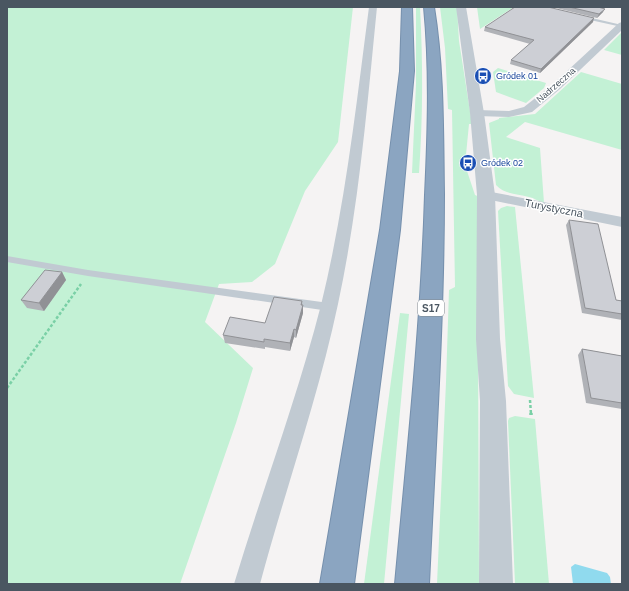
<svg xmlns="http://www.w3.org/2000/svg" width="629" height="591" viewBox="0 0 629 591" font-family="Arial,sans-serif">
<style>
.green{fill:#c3f1d5}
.water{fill:#90daee}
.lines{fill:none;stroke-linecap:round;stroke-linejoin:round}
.motorway-casing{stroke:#7690ad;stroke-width:2}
.path-far1{stroke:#7ad0a6;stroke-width:2.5;stroke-dasharray:3 2;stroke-linecap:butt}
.path{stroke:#7ad0a6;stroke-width:3.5;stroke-dasharray:4 2.5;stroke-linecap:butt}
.service{fill:#c1cad2;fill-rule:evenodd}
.minor{fill:#c1cad2;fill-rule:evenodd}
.tertiary{fill:#c1cad2;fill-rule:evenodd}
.motorway{fill:#8ba5c1;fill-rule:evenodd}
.wall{fill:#b0b2b7}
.shaded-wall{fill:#909195}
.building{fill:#cdcfd5;stroke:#909195}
.labels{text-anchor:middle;stroke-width:3;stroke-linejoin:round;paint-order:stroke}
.far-transit-label{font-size:9px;fill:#164399;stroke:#fff;text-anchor:start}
.far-street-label{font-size:9px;fill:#4a5661;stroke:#fff}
.shield{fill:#fff;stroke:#808990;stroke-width:1}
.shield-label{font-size:10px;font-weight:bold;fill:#4a5661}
.street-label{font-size:11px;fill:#4a5661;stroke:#fff}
</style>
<rect width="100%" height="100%" fill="#f5f3f3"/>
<g class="green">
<path d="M7,7H353L338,142L305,191L275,264L252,282L219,284L205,322L253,368L236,423L180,584H7Z"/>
<path d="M416,7H420C423,63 423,118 419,173H412L416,84Z"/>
<path d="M440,7H457L459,41L472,124H469L465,165L475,195L480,197L478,335L479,584H437L446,382L449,290L455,287L452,110L448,109L445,48Z"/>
<path d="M477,7H514L480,29Z"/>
<path d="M622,32V55L604,50Z"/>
<path d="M498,68L546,83L544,88L526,103L496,92L493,72Z"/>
<path d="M581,72L622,84V150L525,122L506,137L540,148L544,203C538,201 534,198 529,197C517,193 505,195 496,185L489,123L499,119V118L535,114Z"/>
<path d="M507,206L515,207L534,398L514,394L508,386L498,211L501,208Z"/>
<path d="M400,313L409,314L384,584H364Z"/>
<path d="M515,416L535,419L549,584H515L508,421L509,418Z"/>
</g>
<path class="water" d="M575,564L607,573L610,577L611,584H573L571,567Z"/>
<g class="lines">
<g class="motorway-casing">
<g id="motorway">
<path d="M402,7H412L414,71L400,230L354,584H320L380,230L400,71Z"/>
<path d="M424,7H434C444,69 443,132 444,194C444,324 435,454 429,584H395C407,454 421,325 425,195C428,132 430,69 424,7Z"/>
</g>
</g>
<g class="path-far1">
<path d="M7,388L81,284"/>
<path d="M530,400L531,414"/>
</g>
<path class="path" d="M531,413V415"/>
<g class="service">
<path d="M583,16L622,25V27L581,18Z"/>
<path d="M7,256L88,270L329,303L332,305L334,307L332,309L329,311L88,276L7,262Z"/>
</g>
<g class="minor">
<path d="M369,7H377C367,107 359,206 338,304C318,399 285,490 260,584H234C262,491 297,399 321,305C345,207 356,107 369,7Z"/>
<path d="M622,22V30L560,89L532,112L509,117L477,116L473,115L471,113L473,111L477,110L509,111L524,107L552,85L619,23Z"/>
<path d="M486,191L622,217V227L481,198L479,195L481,192Z"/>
</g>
<path class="tertiary" d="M456,7H466L484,113L495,195L500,339L506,401L513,584H479L480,401L476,339L477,195L470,113Z"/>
<use href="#motorway" class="motorway"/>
</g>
<g class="wall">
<path d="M552,7H598L603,12L597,18Z"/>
<path d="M593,22L540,73L510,64L511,60L530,44L484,31L485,27Z"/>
<path d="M569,220L616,300L622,301V320L582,313L566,225Z"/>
<path d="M62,272L66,280L44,311L27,308L21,300Z"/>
<path d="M302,301L303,313L296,338L294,337L290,351L265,347V349L225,343L223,335L265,323Z"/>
<path d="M582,349L622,356V409L586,403L578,355Z"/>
</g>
<g class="shaded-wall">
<path d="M605,9L603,12L597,18L599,14Z"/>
<path d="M594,18L593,22L540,73L541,69Z"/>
<path d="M62,272L66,280L44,311L39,303Z"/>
<path d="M302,301V308L303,305V313L296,338V330Z"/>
<path d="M294,329V337L290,351V343Z"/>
</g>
<g class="building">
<path d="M515,7H548L594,18L541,69L511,60L534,40L485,27Z"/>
<path d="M569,7H598L605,9L599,14Z"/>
<path d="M569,220L598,224L616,300L622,301V314L585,308Z"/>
<path d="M45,270L62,272L39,303L21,300Z"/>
<path d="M274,297L302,301L301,305H303L296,330L294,329L290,343L264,339V342L223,335L230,317L265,323Z"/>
<path d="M582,349L622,356V403L591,398Z"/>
</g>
<defs>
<g id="bus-disc" transform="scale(0.9)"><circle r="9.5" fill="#1a4fb4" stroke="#fff"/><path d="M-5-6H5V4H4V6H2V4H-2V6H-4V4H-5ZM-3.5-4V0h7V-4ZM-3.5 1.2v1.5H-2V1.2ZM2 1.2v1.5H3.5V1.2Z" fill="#fff"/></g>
</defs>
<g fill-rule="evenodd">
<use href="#bus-disc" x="483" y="76"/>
<use href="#bus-disc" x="468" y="163"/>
</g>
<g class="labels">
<g class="far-transit-label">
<text x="496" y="79">Gródek 01</text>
<text x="481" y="166">Gródek 02</text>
</g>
<g class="far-street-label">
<text transform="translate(556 85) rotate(-41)" y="3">Nadrzeczna</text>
</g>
<rect class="shield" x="418" y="300" width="26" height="16" rx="3"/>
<g class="shield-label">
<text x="431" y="312">S17</text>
</g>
<g class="street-label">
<text transform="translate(554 208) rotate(11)" y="4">Turystyczna</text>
</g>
</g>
<rect width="629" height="591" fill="none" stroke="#4a5661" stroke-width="16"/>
</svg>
